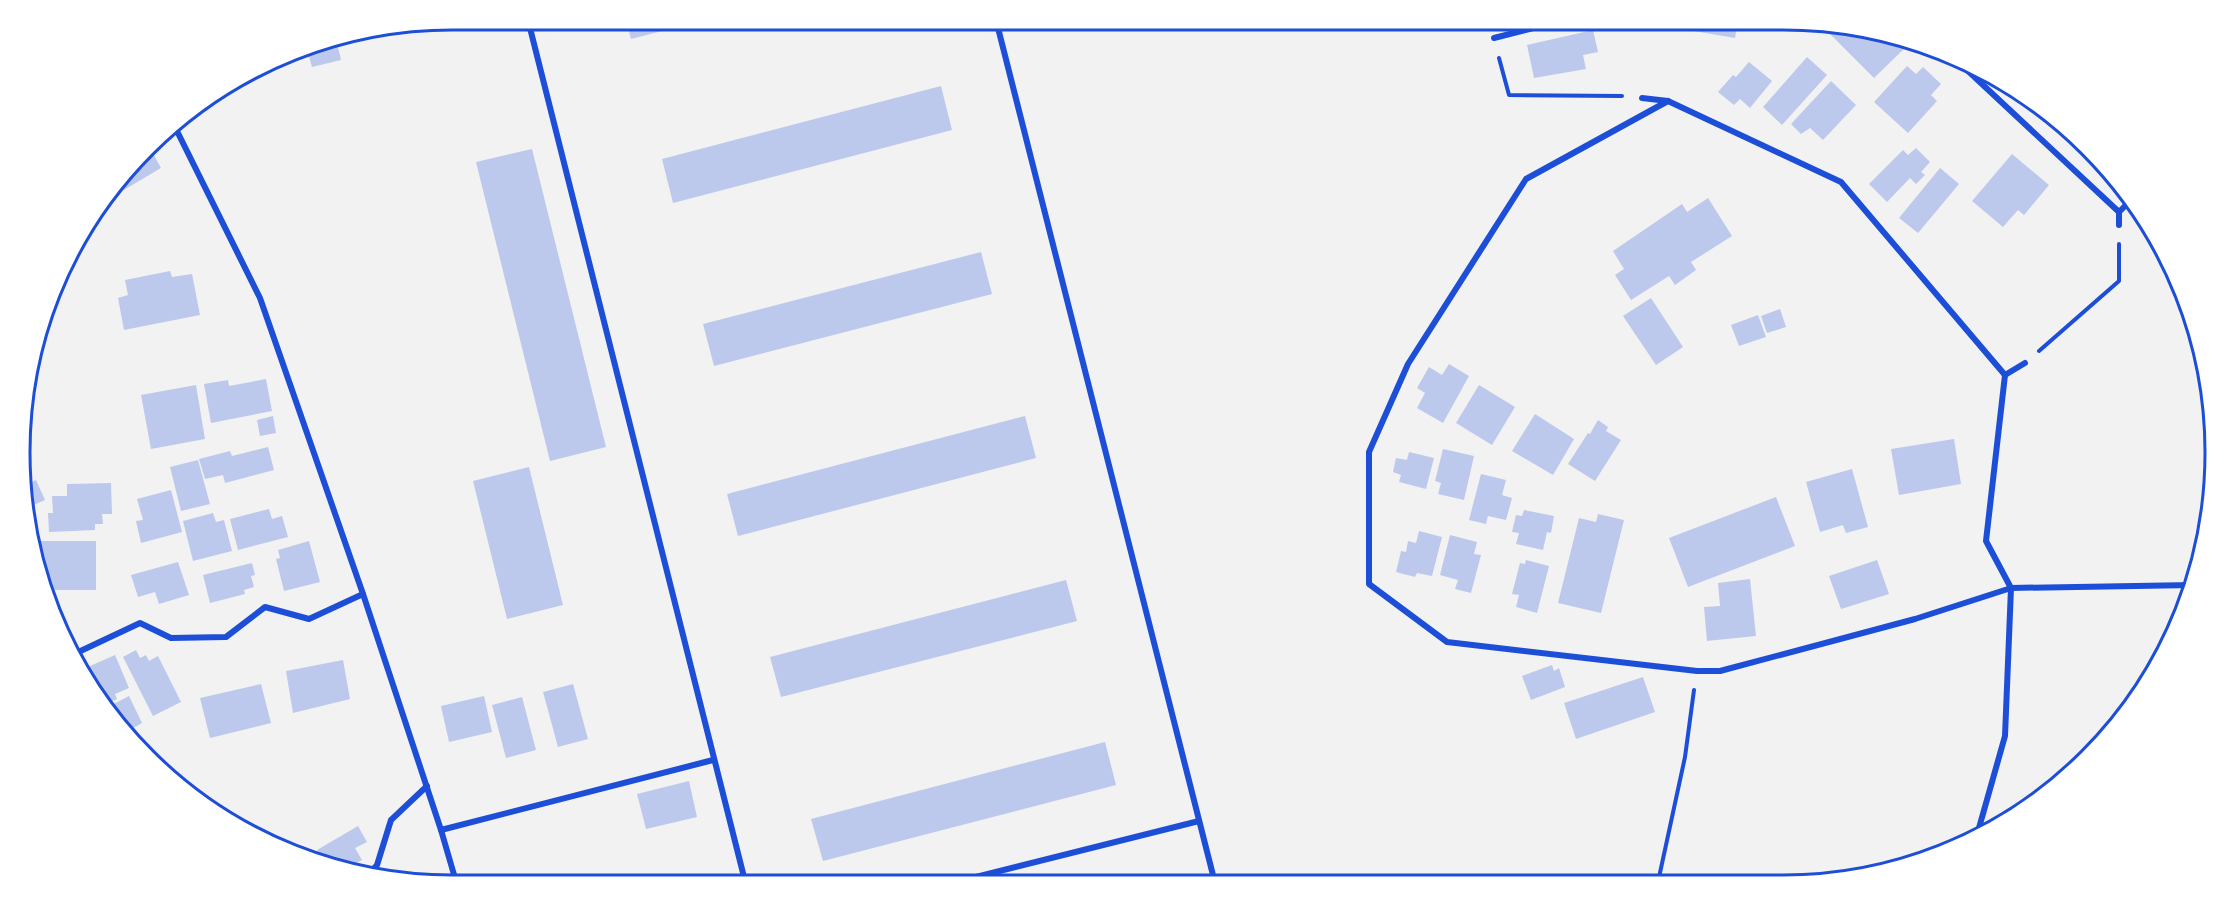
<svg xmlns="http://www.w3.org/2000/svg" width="2235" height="905" viewBox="0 0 2235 905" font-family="Manrope,sans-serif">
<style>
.building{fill:#bdc9ec}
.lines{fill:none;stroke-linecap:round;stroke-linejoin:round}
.path{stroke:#1d4ed8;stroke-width:4}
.minor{stroke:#1d4ed8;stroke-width:6}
.rim{fill:none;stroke:#1d4ed8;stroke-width:3}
</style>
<rect width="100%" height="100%" fill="#f2f2f2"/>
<g class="building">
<path d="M626,20H705L631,39Z"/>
<path d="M1677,20H1738L1735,38L1676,28Z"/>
<path d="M1829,27L1907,40L1910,43L1874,78L1826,30Z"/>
<path d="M1593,30L1598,52L1583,55L1586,69L1534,78L1527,45Z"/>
<path d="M336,39L341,60L312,67L306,46Z"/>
<path d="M1807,57L1827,75L1782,125L1763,107Z"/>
<path d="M1749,62L1772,81L1750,108L1740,99L1734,105L1718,92L1733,75L1736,77Z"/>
<path d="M1907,66L1916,74L1923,67L1941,84L1931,95L1937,101L1908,133L1874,102Z"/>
<path d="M1831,81L1856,105L1823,140L1810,128L1801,134L1791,124Z"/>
<path d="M941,86L952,130L673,203L662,159Z"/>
<path d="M150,148L161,168L107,200Z"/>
<path d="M1916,148L1930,162L1921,172L1925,175L1916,184L1910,178L1887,202L1869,184L1903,150L1908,155Z"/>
<path d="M532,149L606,447L550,461L476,162Z"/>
<path d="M2012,154L2049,185L2024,215L2018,210L2003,227L1972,201Z"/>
<path d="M1940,168L1959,184L1918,233L1899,218Z"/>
<path d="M1708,198L1732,236L1691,262L1696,270L1675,285L1669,276L1631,300L1615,275L1624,269L1613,251L1682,204L1687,212Z"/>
<path d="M981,252L992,294L714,366L703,324Z"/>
<path d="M170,271L172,277L192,274L200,315L124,330L118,298L128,295L125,280Z"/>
<path d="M1651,298L1683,347L1656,365L1623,316Z"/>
<path d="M1780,309L1786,327L1767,333L1761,316Z"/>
<path d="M1758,315L1766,337L1739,346L1731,325Z"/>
<path d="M1449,364L1469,376L1443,423L1417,408L1425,393L1417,388L1429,367L1442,375Z"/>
<path d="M266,379L272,411L211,423L204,384L228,380L229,386Z"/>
<path d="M196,385L205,439L151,449L141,395Z"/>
<path d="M1479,385L1515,407L1492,445L1456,423Z"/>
<path d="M1535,414L1574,439L1553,475L1512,451Z"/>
<path d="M273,416L276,433L260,436L257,420Z"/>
<path d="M1025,416L1036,458L738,536L727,494Z"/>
<path d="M1598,420L1608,427L1606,431L1621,440L1595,481L1568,464L1588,433L1590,434Z"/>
<path d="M1954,439L1961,484L1899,495L1891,449Z"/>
<path d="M268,447L274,470L225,483L223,475L205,479L199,459L230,451L232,456Z"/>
<path d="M1443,449L1474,456L1464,500L1438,494L1441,483L1435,481Z"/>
<path d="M1409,452L1434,458L1426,489L1399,482L1401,475L1393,472L1396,458L1407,460Z"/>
<path d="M198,460L210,504L181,511L170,467Z"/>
<path d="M529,467L563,605L507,619L473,481Z"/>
<path d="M1852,469L1868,527L1846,533L1843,525L1820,532L1806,482Z"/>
<path d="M1481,474L1506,480L1502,495L1512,498L1506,520L1488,516L1486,524L1469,520Z"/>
<path d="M36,480L45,500L27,508L26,485Z"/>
<path d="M111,483L112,514H102L103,524H95V530L49,532L48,513H53L52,496H67V484Z"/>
<path d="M171,490L182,532L141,543L136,521L143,520L137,499Z"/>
<path d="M1776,497L1795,546L1688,587L1669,538Z"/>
<path d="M269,509L272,519L282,516L288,537L238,550L230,519Z"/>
<path d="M1524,510L1554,516L1551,533L1547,532L1543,550L1516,544L1519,533L1512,532L1516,515L1522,516Z"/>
<path d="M213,513L216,522L224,520L232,551L193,561L183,521Z"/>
<path d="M1598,514L1624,520L1601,613L1558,603L1579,518L1596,522Z"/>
<path d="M1419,531L1442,537L1432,576L1417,573L1415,577L1396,572L1401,551L1406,552L1408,541L1416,543Z"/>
<path d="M1450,535L1477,542L1474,554L1481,555L1471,593L1455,589L1458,580L1440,575Z"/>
<path d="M32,541H96V590H44L32,550Z"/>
<path d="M309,541L320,582L284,591L276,559L280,558L278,550Z"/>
<path d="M1526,560L1549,566L1537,613L1516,607L1519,595L1512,594L1520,563L1525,564Z"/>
<path d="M1877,560L1889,594L1841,609L1829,576Z"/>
<path d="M178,562L189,595L159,604L155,592L138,597L131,575Z"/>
<path d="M252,563L255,575L251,576L254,587L244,590L245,594L210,603L203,575Z"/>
<path d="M1750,579L1756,636L1707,641L1704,607L1720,606L1718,583Z"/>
<path d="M1066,580L1077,621L781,697L770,657Z"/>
<path d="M136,650L140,658L146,655L149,661L158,656L181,702L153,716L123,657Z"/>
<path d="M115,655L129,688L115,694L117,699L104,705L101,699L99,700L92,693L81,670Z"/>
<path d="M343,660L350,699L293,713L286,671Z"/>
<path d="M1552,665L1554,671L1559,668L1565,687L1531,700L1522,676Z"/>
<path d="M1643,677L1655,712L1576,739L1564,703Z"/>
<path d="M261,684L271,723L210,738L200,698Z"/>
<path d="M573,684L588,739L558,747L543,692Z"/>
<path d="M129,696L142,723L128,731L106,708Z"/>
<path d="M484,696L492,732L449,742L441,706Z"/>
<path d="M522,697L536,750L506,758L492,705Z"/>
<path d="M1105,742L1116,785L823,861L811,819Z"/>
<path d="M689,781L697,817L646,829L637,794Z"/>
<path d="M358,826L367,842L355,848L362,860L347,868L325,864L317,850Z"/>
</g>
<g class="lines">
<g class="path">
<path d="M1499,58L1509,95L1622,96"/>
<path d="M2039,351L2119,281V244"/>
<path d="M1658,882L1685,757L1694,690"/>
</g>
<g class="minor">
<path d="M528,20L746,885"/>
<path d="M996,20L1215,883"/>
<path d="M1494,38L1565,20"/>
<path d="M1952,56L2119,212"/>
<path d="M1642,98L1668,101L1841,182L2005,375L1986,541L2011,588L2005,736L1977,835"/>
<path d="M1668,101L1526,179L1408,364L1369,452V584L1447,642L1697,671H1720L1915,619L2011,588L2194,585"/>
<path d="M173,123L260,298L363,594L441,830L457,885"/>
<path d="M2119,225V212L2132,199"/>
<path d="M2005,375L2025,363"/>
<path d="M72,655L140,623L171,638L226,637L265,607L309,619L363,594"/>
<path d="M441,830L713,760"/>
<path d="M371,872L377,865L391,820L427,786"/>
<path d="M948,884L1199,821"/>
</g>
</g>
<path d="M0 0H2235V905H0ZM452 30H1783A422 422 0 0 1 2205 452V453A422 422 0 0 1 1783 875H452A422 422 0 0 1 30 453V452A422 422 0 0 1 452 30Z" fill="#fff" fill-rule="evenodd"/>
<path class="rim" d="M452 30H1783A422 422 0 0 1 2205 452V453A422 422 0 0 1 1783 875H452A422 422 0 0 1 30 453V452A422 422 0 0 1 452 30Z"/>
</svg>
